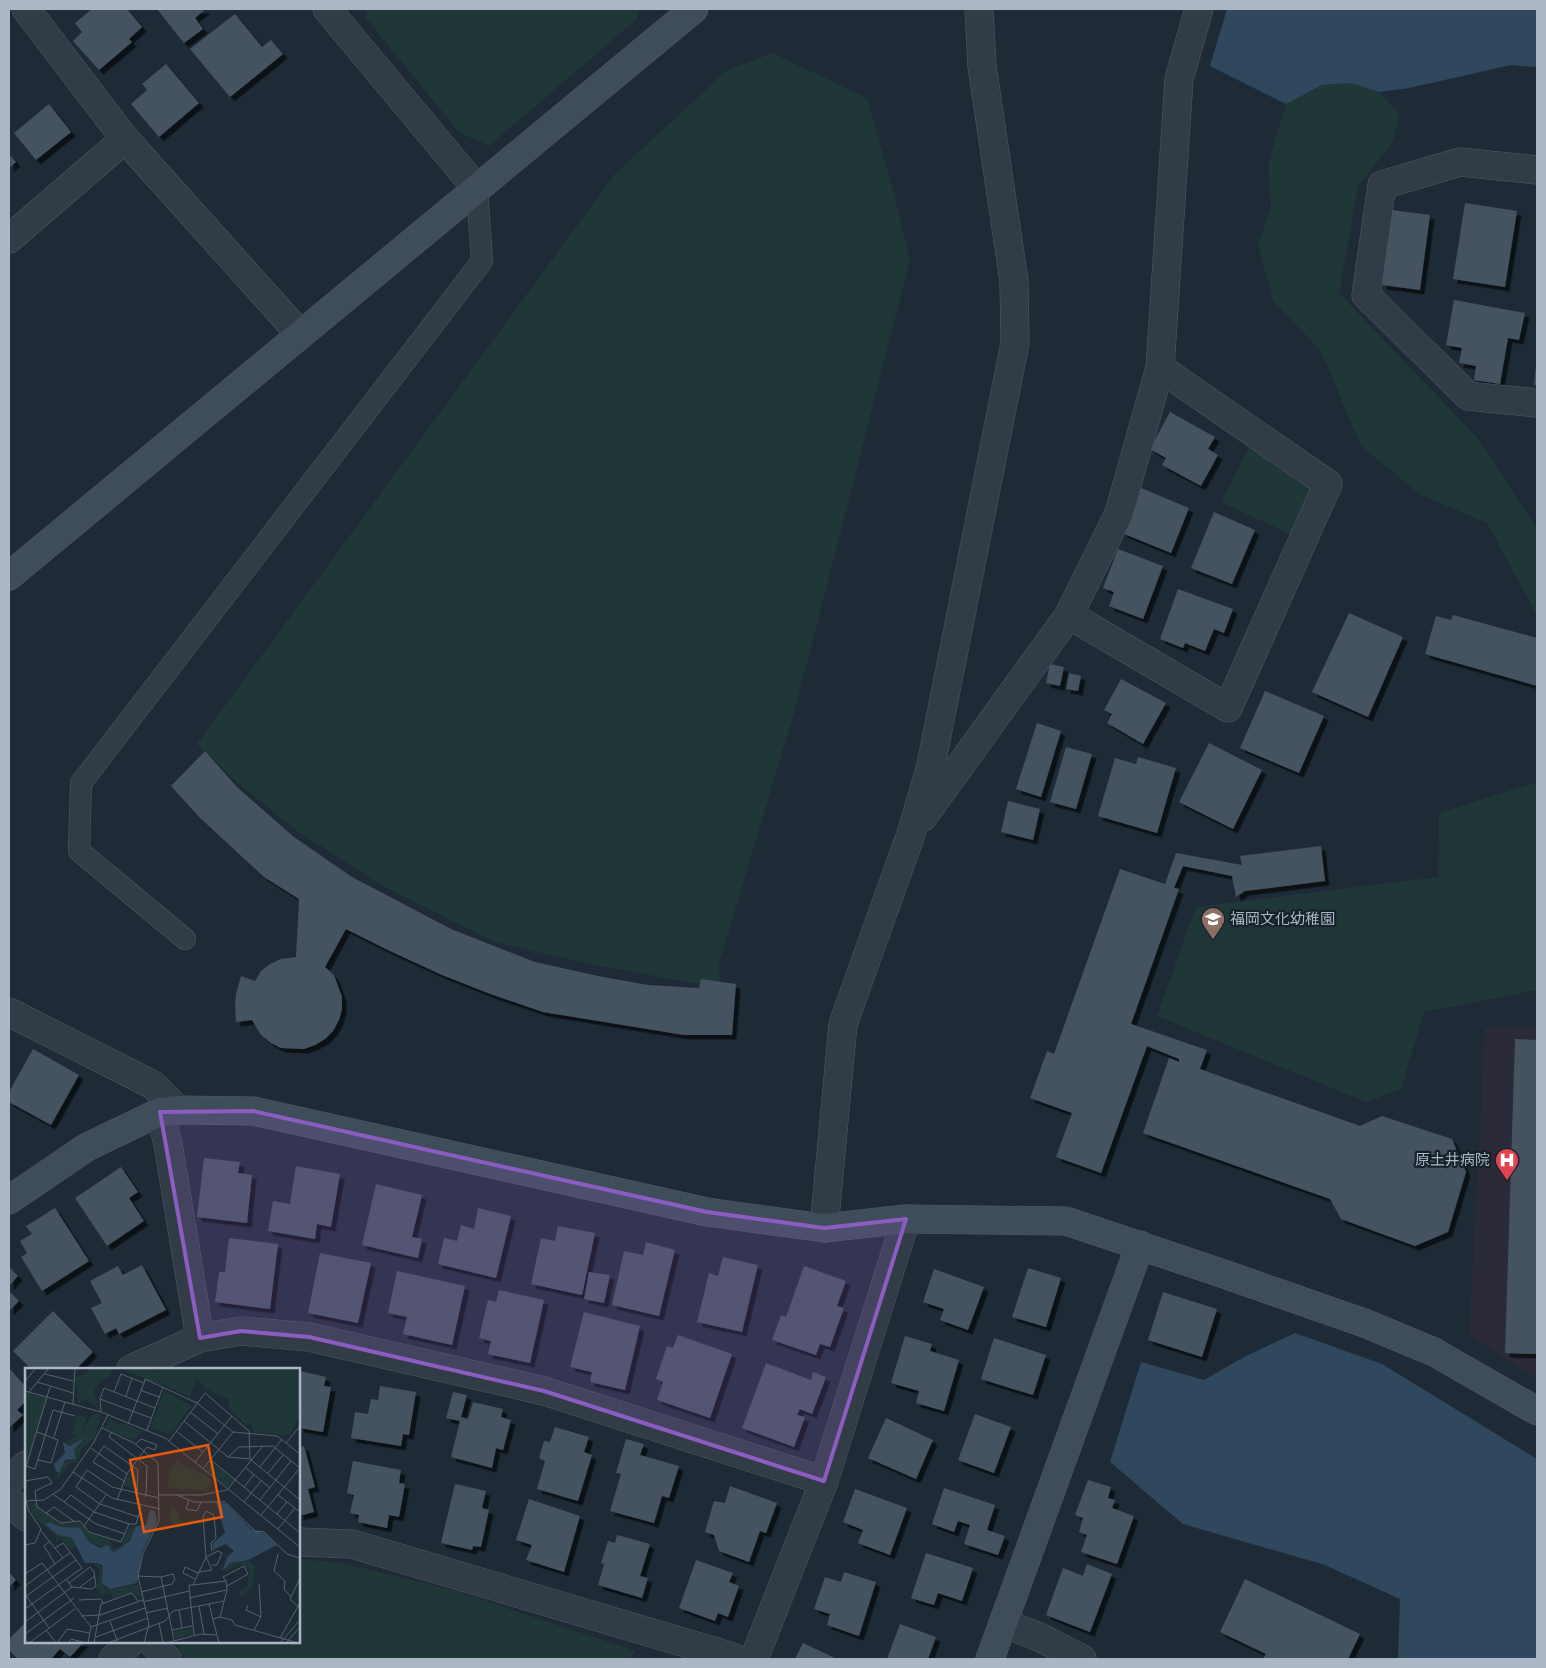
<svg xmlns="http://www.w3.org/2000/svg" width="1546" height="1668" viewBox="0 0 1546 1668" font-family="Mulish,'Noto Sans JP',sans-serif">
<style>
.medical{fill:#2a2a38}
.green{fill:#203737}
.water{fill:#30485e}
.building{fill:#445261;filter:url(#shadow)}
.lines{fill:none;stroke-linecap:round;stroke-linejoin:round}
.lane-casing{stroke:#4f5a65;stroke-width:22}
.street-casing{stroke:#4f5a65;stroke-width:29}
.secondary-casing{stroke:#4f5a65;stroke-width:29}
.lane{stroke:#323c47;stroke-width:21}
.street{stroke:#323c47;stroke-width:28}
.secondary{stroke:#3f4c5a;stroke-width:28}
.marked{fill:#8c5dc1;fill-opacity:0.2;stroke:#8c5dc1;stroke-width:4;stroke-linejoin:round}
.labels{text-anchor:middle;stroke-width:4.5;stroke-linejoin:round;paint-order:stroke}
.poi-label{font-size:15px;fill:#abb7c4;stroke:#17212b;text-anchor:start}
.inset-road{fill:none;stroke:#56636f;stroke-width:1}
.view{fill:#e8590c;fill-opacity:0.15;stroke:#e8590c;stroke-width:2.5}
.inset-edge{fill:none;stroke:#abb7c4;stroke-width:2.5}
</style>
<defs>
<filter id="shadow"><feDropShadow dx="4.5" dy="4.5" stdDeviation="0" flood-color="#0009"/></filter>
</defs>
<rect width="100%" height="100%" fill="#1e2b36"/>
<path class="medical" d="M1485,1028H1537V1379L1469,1335Z"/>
<g class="green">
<path d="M367,9H639L637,19L489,146L459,132L366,18Z"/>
<path d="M772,53L867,98L894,194L910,260L796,706L719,964L720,988L589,964L495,942L390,890L300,833L240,785L197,744L615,174L726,71Z"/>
<path d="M1351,83L1379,92L1399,113L1393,142L1358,186L1339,293L1480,441L1537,529V615L1487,523L1421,495L1361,446L1321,351L1273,301L1258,244L1271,208L1268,165L1286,104L1322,85Z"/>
<path d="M1249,447L1311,490L1290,534L1221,502Z"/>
<path d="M1537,782V990L1424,1012L1401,1089L1366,1102L1157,1016L1196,907L1438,877L1439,813Z"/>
<path d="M299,1559L343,1563L456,1591L635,1651L630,1659H185L180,1654L179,1642H299Z"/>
</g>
<g class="water">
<path d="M1227,9H1537V67L1511,65L1409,88L1379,92L1351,83L1322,85L1286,104L1210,66Z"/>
<path d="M1295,1333L1382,1364L1537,1459V1659H1398L1400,1599L1325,1565L1183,1524L1110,1462L1141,1362L1204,1380L1244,1357Z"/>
</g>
<g class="building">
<path d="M92,9H127L142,27L129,39L132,42L99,70L73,41L82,32L75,23Z"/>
<path d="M157,9H206L195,18L203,29L184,43Z"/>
<path d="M235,14L262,47L271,40L283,54L230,97L190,49Z"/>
<path d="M166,64L199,103L159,137L131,104L147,90L142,84Z"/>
<path d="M49,104L71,132L36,160L14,133Z"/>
<path d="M9,154L16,162L9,168Z"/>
<path d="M1465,203L1517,211L1505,287L1453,279Z"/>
<path d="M1392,210L1430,215L1420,290L1382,285Z"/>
<path d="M1454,300L1525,313L1519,340L1508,338L1500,384L1474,380L1476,366L1459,363L1462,348L1446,345Z"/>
<path d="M1536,365H1537V385H1534Z"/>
<path d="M1170,412L1215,437L1208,449L1218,455L1201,486L1162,465L1166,458L1150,449Z"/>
<path d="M1141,488L1189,508L1171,553L1122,533Z"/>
<path d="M1214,512L1255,530L1232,584L1191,568Z"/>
<path d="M1118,549L1163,566L1143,619L1109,606L1114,592L1103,588Z"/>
<path d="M1178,589L1233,609L1224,633L1214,629L1205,651L1185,643L1183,648L1160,639Z"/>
<path d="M1349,613L1403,637L1368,717L1312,692Z"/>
<path d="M1453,615L1537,638V686L1425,654L1436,616L1451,620Z"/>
<path d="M1050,664L1064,667L1060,686L1046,683Z"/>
<path d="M1069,673L1081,676L1078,691L1066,689Z"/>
<path d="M1121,679L1166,703L1143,744L1107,723L1112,714L1104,710Z"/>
<path d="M1265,691L1324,716L1299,773L1240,748Z"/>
<path d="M1037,723L1061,731L1041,797L1016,789Z"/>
<path d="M1209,743L1262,770L1233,829L1179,802Z"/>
<path d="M1066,747L1092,754L1076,809L1050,802Z"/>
<path d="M205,751L238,788L294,837L352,877L451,929L535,962L598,976L648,985L699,988L701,979L736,984L732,1035H684L543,1012L493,995L442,975L390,951L346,929L325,967L334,975L342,997V1009L339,1020L333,1031L325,1039L315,1045L304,1049L281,1048L271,1043L261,1035L252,1020L236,1022L235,1005L236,994L241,976L255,981L261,971L270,964L281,959L296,957L299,899L264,877L200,818L171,786Z"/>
<path d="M1138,757L1176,768L1157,833L1098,816L1115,758L1136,764Z"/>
<path d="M1008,801L1040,809L1033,840L1001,832Z"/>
<path d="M1321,846L1325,881L1245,891L1236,897L1232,876L1183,866L1174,888L1179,889L1131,1024L1207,1050L1200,1069L1360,1126L1382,1116L1452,1139L1466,1172L1448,1232L1415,1246L1341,1219L1330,1199L1143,1133L1169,1058L1179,1062V1059L1147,1046L1101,1173L1056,1157L1072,1113L1030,1098L1047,1051L1054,1054L1120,869L1165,884L1176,853L1242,865L1240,856Z"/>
<path d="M1515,1039L1537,1040V1354L1505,1353Z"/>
<path d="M33,1049L79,1075L51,1125L9,1102V1092Z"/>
<path d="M204,1158L240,1162L238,1173L252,1175L247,1223L197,1217Z"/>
<path d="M296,1166L340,1174L331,1227L317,1224L315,1239L268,1231L273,1201L290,1204Z"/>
<path d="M121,1167L138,1192L129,1198L144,1221L107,1246L75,1198Z"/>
<path d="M376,1184L422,1195L412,1237L422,1239L418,1258L362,1245Z"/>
<path d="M55,1208L89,1261L42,1291L21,1257L27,1253L20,1241L32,1234L26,1226Z"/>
<path d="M478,1208L511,1216L496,1278L438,1264L444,1238L457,1241L461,1225L474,1229Z"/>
<path d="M558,1226L595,1233L582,1295L531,1284L541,1238L555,1241Z"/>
<path d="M229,1238L278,1244L270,1309L215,1302L219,1272H225Z"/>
<path d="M646,1242L675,1250L659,1316L612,1305L624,1251L643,1255Z"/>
<path d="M320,1253L371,1263L358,1323L308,1313Z"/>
<path d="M723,1257L758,1265L742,1332L697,1322L709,1273L718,1276Z"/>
<path d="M142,1265L166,1310L119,1334L116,1328L105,1334L91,1308L102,1303L90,1281L118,1266L123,1275Z"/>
<path d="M804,1266L846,1281L837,1306L844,1308L830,1347L820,1344L816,1355L772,1340L781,1315L786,1317Z"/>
<path d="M9,1267L18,1276L9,1286Z"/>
<path d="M1028,1268L1061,1278L1046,1327L1012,1317Z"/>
<path d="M934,1269L984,1287L968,1330L940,1320L944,1309L923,1302Z"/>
<path d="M397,1271L465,1286L452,1345L403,1334L407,1317L388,1313Z"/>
<path d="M589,1272L610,1275L604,1303L584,1299Z"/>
<path d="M499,1290L544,1300L530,1363L488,1354L491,1341L479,1338L488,1300L496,1302Z"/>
<path d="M9,1291L19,1301L9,1311Z"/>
<path d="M1163,1292L1217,1309L1202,1357L1148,1340Z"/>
<path d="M53,1311L93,1352L76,1369H31L13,1351Z"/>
<path d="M584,1312L640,1326L625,1390L590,1382L592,1372L570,1367Z"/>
<path d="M678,1335L732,1354L710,1418L657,1400L663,1382L656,1379L667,1346L673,1348Z"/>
<path d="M905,1336L932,1344L930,1351L959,1360L944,1411L916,1403L919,1391L891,1383Z"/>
<path d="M994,1338L1046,1355L1033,1395L981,1379Z"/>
<path d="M766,1363L811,1380L813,1372L826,1377L812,1414L800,1409L797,1415L805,1417L794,1447L742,1428Z"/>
<path d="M9,1368L26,1387V1401L17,1410L23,1415L9,1428Z"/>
<path d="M300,1371L326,1377L324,1386L331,1387L323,1432L299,1428Z"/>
<path d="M380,1386L416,1392L409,1435L403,1434L401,1446L351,1438L355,1412L368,1414L371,1399L378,1400Z"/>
<path d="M453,1392L467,1395L461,1417L468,1419L473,1402L503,1409L501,1417L511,1420L503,1450L496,1448L492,1468L451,1457L460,1421L446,1418Z"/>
<path d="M975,1414L1011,1427L994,1473L958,1460Z"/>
<path d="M886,1418L933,1440L916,1479L868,1458Z"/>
<path d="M555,1427L589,1437L584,1452L592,1455L578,1501L537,1489L545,1461L539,1458L544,1441L550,1442Z"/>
<path d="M626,1439L644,1444L640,1455L679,1466L669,1498L662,1496L654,1523L610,1511L621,1474L616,1473Z"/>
<path d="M304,1446L315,1487L308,1489L314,1512L299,1516V1448Z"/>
<path d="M353,1461L401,1470L399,1483L405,1484L399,1517L389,1515L387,1528L358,1522L359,1515L350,1513L354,1495L347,1493Z"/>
<path d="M1088,1480L1111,1487L1108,1498L1115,1500L1112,1508L1134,1516L1117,1564L1081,1552L1087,1535L1079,1532L1083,1518L1075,1515Z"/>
<path d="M455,1484L486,1491L482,1508L489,1510L481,1547L473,1546L472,1550L441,1543Z"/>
<path d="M730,1486L777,1503L766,1533L760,1531L749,1562L719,1551L714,1535L705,1532L714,1501L725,1503Z"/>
<path d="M944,1488L995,1505L987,1530L1005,1536L998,1555L964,1544L970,1525L958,1521L954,1532L932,1524Z"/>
<path d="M855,1489L907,1508L890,1555L858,1543L863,1530L843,1522Z"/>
<path d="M529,1499L580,1516L564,1572L526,1560L532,1545L516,1540Z"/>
<path d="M617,1535L650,1544L640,1576L648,1578L642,1598L598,1585L604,1564L601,1563L608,1541L615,1543Z"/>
<path d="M926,1553L973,1568L962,1601L938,1593L934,1605L911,1598Z"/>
<path d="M696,1560L733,1573L729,1582L739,1586L728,1617L718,1613L715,1621L679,1608Z"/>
<path d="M1087,1564L1112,1574L1090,1632L1046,1615L1063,1568L1083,1576Z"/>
<path d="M9,1572L16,1580L9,1587Z"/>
<path d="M844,1572L876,1582L859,1636L827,1625L830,1614L814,1609L825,1577L841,1582Z"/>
<path d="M1245,1579L1360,1634L1348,1659H1263L1266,1654L1220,1632Z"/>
<path d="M26,1622V1642H84L70,1657L60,1649L51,1659H18L9,1650V1639Z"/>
<path d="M900,1624L936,1637L928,1659H887Z"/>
<path d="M803,1643L837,1659H795Z"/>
</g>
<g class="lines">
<g class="lane-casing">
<path id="lane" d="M185,939L79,851L81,783L482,261L477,189"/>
</g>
<g class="street-casing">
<g id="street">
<path d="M26,9L125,139L300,334"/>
<path d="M327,9L477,189"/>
<path d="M1537,170L1460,162L1382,185L1366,295L1468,396L1537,403"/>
<path d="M9,239L125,139"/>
<path d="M1069,615L1228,708L1328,484L1160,368"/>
<path d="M923,817L1069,615L1119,513L1160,368L1179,79L1199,9"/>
<path d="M9,1012L153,1085L178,1110"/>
<path d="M160,1112L168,1144L200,1338"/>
<path d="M824,1228L843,1024L911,834L931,765L1015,343L1014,281L982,66L979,9"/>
<path d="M131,1369L200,1338L241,1331L309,1337L544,1391L824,1481"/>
<path d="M9,1481L26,1465"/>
<path d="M9,1500L26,1517"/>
<path d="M299,1542L352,1544L726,1655L737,1659"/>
<path d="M1004,1623L1039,1637L1082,1659"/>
<path d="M152,1642L167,1659"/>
<path d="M113,1659L131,1642"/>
<path d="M754,1659L824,1481L906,1219"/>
</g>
</g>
<g class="secondary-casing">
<g id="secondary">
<path d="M9,576L694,9"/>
<path d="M9,1200L87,1147L160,1112L178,1110L253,1111L707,1212L824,1228L906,1219L1066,1221L1224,1274L1367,1324L1434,1352L1537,1411"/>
<path d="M990,1659L1140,1245"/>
</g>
</g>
<use href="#lane" class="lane"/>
<use href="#street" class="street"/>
<use href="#secondary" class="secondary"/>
</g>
<path class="marked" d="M253,1111L707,1212L824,1228L906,1219L824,1481L544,1391L309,1337L241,1331L200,1338L160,1112Z"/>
<defs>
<g id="school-pin" transform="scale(1.25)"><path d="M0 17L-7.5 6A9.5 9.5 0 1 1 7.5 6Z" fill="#8d6e63" stroke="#17212b"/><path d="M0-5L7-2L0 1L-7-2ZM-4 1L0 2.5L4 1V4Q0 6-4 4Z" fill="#fff"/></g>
<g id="hospital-pin" transform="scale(1.25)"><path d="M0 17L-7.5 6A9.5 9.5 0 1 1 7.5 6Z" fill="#e0444e" stroke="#17212b"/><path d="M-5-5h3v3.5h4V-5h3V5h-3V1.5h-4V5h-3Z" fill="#fff"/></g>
</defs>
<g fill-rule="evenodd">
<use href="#school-pin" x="1213" y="919"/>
<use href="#hospital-pin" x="1507" y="1160"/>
</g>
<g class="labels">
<g class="poi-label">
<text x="1230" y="924">福岡文化幼稚園</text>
<text x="1490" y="1165" text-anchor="end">原土井病院</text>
</g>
</g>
<g transform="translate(25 1368)">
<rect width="275" height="275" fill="#1e2b36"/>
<path d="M63,0H87L85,9L76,13L69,23L74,41L61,31L53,35L51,9L64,3ZM127,0L130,5L129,0H275L273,51L265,67L229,64L226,54L221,57L203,40L204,31L181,21L172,10L165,29L141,18L138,13L139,18L96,1ZM139,23L166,38L148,63L142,66L126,59ZM0,24L22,30L0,99ZM69,46H76L70,70L56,81L53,93L44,96L33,112L31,109L38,95L50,91L49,81L61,70L45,78L41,73L53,67L47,66L52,47L62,50L57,61ZM85,50L91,56H99L118,63L108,72L80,60ZM150,93L180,107L187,113L186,118L179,122L143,120L144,109ZM187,94L209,112L203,119L180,101ZM108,100L113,104L112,122L98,117ZM4,135H10L36,156L55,155L65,165L85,172L87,180L95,179L106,158H111L110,163L101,177L88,185L83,180L64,174L54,160L35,159L25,154L33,167L47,170L52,178L45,182L36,170L31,174V169L8,147ZM146,140L151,141L155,152L161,156L151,158L145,152ZM203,188L196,201L205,195L223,192L230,198L228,219L216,229L213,224L222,218L224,204L221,198L214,196L202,203L194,202ZM67,194L78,199L80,220L86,222L113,216L116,230L108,224L88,231L86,225L76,227L72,217L75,202ZM166,260L167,267L150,270L148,263Z" fill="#203737"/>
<path d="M61,69L49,81L51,91L40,92L34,105L31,103L29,96L40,85L38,74L45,78ZM191,134L201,136L226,161L240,166L252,177L223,192L205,195L197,203L203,188L209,183L201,176L188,182V175L200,165ZM125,142L130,143L132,154L117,184L112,215L85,221L77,215L78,198L72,195H60L47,170L33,167L20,156L25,154L35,159L55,160L64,174L75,180L83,177L88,185L105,173L111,158L121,157Z" fill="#30485e"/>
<path class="inset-road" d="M20,6L48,13M0,13L11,0M12,14L48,25M115,22L134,29M0,23L76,44L140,70L275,179M4,24L24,0M89,24L96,6L119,15L120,11L172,35L208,64L252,68L275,86M101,28L107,10M75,31L126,50M48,36L50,0M76,44L75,31L79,20L130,40M165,44L193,66M159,53L203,89L225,91L275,132M103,56L119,15M77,60L109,75L133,95L134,153L118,185L113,208L124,256L119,275M122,62L138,19M151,63L178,84M12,64L33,72L26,95L13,92M86,64L84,69L122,98L121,129M29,69L40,34M144,73L180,25L224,63L225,91M261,75L275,58M66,80L102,106M203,89L214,79L248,78L275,100M186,92L275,165M170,94L207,48M1,98L10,101L28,42L50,48M235,99L257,71M221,100L245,120M178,101L208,64M0,102L25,19M48,104L87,130L135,141M243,105L258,87M0,113L23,109L27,115L10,123L12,139L36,155L55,153L64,164L96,174L104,156M99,113L68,94L79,78L113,102L112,127M219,119L229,106M29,127L71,156L100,166M133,127H176L202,122L237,79M152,127L169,134H200L230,163L239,164L262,186L275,190M253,127L275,144M0,129L4,143L16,161L10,175L0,177M92,132L102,106L113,91L122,79L130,82L132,77L116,71L111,76M164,132L161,141L172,143L176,134M235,132L266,93M0,133L19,132L36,121L69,74L83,47M39,134L46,127L69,144L104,156H111L116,139M219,134L236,113M21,145L29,139L50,154M252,146L262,134M236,147L275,100M113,149L75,136L51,119L62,102L87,119L134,130M59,158L81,127M253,161L270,140M16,163L38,190M25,173L19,178L30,196M253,186L249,203L260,213L259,221L266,229L265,231L275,240M174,204L187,202L181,189L193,183L197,185L192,197H187M0,206L17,195L66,259L120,240M113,208L136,209L149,272M41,211L47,219L67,221L71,218L69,204L65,199L44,215M170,211L158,205L160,199L173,205M201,213L198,209L219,198L223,206L202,218M168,217L201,213L202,222L195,249M0,218L46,184M55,219L70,208M116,224L147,216L150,211L148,206L136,209M0,226L24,260M0,229L51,192M266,229L275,210M164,230L202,222M54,232L76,231L78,235M118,234L164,223M184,236L194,275M223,237L221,242L236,249M174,238L179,266M0,241L57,200L38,175L30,180M154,242L157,260M121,245L143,240M56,248L75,247L118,232M188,251L195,249L207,252L210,257L273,275M85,253L93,275M0,254L47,219M134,255L138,275M21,262L31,275M147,262L167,258M229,262L236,249L234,216M0,266L49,230M169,267L164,217H168L181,189L178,149L181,143L189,147L191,170L186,175L187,183M71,269L123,250M255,270L275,235M4,275L50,241M32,275L42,261L65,265M44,275L46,271L61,275M63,275L66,259M69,275L76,236L107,225L113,233M83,275L140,253L148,243L199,233M141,275L176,266L191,267M255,275L275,252M261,275L275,259"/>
<path class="view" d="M183,77L197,149L119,164L105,92Z"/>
<rect width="275" height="275" class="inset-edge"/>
</g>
<rect width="1546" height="1668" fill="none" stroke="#abb7c4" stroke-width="20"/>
</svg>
